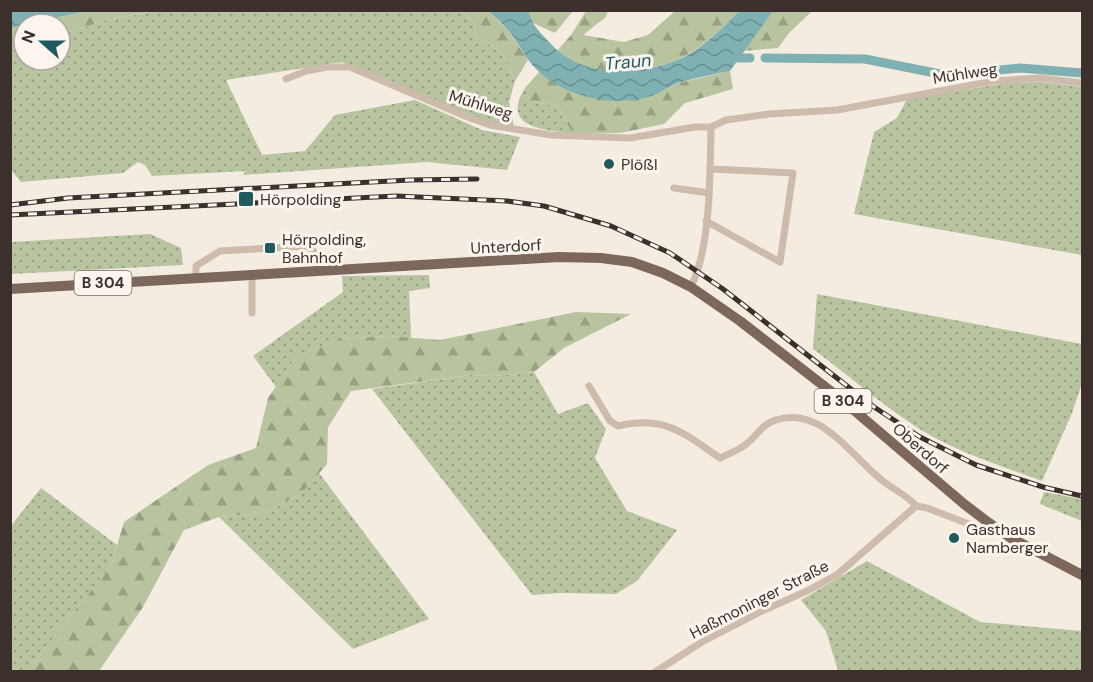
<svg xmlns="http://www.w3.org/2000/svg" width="1093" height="682" viewBox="0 0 1093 682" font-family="'DM Sans',sans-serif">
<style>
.grass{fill:url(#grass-dots)}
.forest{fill:url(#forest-firs)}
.water{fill:url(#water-waves)}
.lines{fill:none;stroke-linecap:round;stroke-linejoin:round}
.canal{stroke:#7fb0b2;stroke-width:9}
.minor{stroke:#cdbbac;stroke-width:7}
.primary{stroke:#7d675c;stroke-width:10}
.rail-casing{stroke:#3b302b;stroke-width:5}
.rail{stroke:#fbf5ee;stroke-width:3;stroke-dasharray:9;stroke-linecap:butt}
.poi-dot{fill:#1f5a5e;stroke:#fbf5ee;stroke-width:2}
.labels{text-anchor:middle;stroke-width:6;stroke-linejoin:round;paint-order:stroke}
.shield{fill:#fbf5ee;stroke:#756b66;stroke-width:1.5}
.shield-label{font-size:15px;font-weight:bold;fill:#3b302b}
.street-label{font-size:16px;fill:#3b302b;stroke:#fbf5ee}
.poi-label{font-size:16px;fill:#3b302b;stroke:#fbf5ee;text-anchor:start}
.water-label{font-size:18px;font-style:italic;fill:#1f5a5e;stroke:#fbf5ee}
</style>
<defs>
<pattern id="grass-dots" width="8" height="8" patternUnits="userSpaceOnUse" patternTransform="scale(1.5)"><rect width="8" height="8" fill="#b8c4a0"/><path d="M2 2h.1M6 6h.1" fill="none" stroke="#97a083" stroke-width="1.8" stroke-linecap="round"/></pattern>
<pattern id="forest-firs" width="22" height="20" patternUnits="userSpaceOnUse" patternTransform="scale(1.5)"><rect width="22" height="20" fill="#b8c4a0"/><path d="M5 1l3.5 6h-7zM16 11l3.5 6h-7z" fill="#97a083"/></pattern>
<pattern id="water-waves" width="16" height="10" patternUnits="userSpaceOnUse" patternTransform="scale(1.5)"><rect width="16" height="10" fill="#7fb0b2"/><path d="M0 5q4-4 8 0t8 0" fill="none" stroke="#699091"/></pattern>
</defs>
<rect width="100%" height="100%" fill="#f4ebe1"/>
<g class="grass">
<path d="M155,11H461L474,23L476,37L502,52L515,81L509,102L514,127L483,122L342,62L226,80L262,155L305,151L335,115L415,100L482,130L520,137L507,170L427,162L243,175L245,171L152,176L145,165L138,162L123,173L21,182L12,171H11L10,47L24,43V60H60V35L107,20Z"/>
<path d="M1041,82L1082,87V255L854,214L874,132L897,118L907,99L1007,83Z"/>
<path d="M525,88L530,101L558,106L572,133C545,130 500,128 525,88Z"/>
<path d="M150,234L181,248L183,265L11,274V242Z"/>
<path d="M429,275L430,288L409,291L411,338L387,336L339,339L296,357L276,387L253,356L343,292L342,276Z"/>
<path d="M817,294L1082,344V383L1072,413L1042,481C1007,468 972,457 939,440C897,418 852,378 813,349Z"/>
<path d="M534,372L558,414L588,403L606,429L595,458L627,511L677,530L637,581L616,594L560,593L532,595L372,389L470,375L492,376Z"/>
<path d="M319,473L429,619L353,649L219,517L266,513L302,493Z"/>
<path d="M41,488L117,545L111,566L59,630L29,671H11L10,527Z"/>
<path d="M1044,492L1082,499V521L1040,504Z"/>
<path d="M867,561L980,622L1082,631V671H838L826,631L801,600Z"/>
</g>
<g class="forest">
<path d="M86,11H153L107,20L60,35V24H30Z"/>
<path d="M461,11H488L508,30L528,60L515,81L502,52L476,37L474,23Z"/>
<path d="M529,11H573L555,33L531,22Z"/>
<path d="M586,11H608L606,17L583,35L624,42L648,35L675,11H739C725,26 700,49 681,58C644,75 590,78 557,51L571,35Z"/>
<path d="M773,11H812L789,33L778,48L743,51Z"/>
<path d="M24,25V43L11,47V28Z"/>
<path d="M730,71L733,89L685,103L664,124L620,133H572L558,106L530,101L525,88L539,72L557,84L650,96L682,82Z"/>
<path d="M576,312L631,314L564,348L534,372L492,376L470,375L351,391L328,427L327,464L302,493L266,513L219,517L184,530L143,607L99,671H29L59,630L111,566L124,522L208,465L256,448L268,398L296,357L339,339L387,336L440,340Z"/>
</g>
<g class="water">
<path d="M10,11L11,10L86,11L11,28Z"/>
<path d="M488,11H529C531,25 541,33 551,44C582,79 642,76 682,58C701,49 725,26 739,11H773L730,71C715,74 699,77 685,81C673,84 662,92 651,96C615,108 566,97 538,71C525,59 519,43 508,30C502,23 495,17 488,11Z"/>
</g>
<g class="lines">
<g class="canal">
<path d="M728,58H750"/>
<path d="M765,58L865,59L945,75L1020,68L1082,73"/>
</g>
<g class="minor">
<path d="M286,79L306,71L327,67H350L470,118L490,125L551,135L630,138L695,127H711L726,120L769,114L837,110L994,81L1040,78L1082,83"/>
<path d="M674,188L709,193"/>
<path d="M706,221L780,262L793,173L710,169"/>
<path d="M252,276V313"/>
<path d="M196,278V266L220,251L306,246L316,253L317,271"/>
<path d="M691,287C711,247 710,172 711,127"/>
<path d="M589,386L610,421L618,426C665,415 683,433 720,458C728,454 737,451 745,445C757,437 761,424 776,420C822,405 852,458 883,481C894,490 907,495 916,506"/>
<path d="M655,672L702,642L762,611L809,590L838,574L916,506L927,508L982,529L989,523"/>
</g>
<path class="primary" d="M10,289L559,257L601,258L632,262L663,273L691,287L740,321L842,400L964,504L989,523L1011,538L1082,575"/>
<g class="rail-casing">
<g id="rail">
<path d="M10,205L68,198L410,180L477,179"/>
<path d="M10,215L396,196L507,201L544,206L611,226L670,253L723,289L874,407L920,437L976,465L1043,487L1082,496"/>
</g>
</g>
<use href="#rail" class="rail"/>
</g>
<g class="poi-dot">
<circle cx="609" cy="164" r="6"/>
<rect x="238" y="191" width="16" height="16" rx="3"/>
<rect x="264" y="242" width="12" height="12" rx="3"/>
<circle cx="954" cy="538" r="6"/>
</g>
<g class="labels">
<g class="shield">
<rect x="74.5" y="271" width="57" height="24" rx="4.5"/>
<rect x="814.5" y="389" width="57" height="24" rx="4.5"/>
</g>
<g class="shield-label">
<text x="103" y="288">B 304</text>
<text x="843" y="406">B 304</text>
</g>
<g class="street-label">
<text transform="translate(965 73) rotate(-9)" y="6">Mühlweg</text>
<text transform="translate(481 104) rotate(17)" y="6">Mühlweg</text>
<text transform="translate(506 246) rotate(-3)" y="6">Unterdorf</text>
<text transform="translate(921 448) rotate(41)" y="6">Oberdorf</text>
<text transform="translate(759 599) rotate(-27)" y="6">Haßmoninger Straße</text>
</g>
<g class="poi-label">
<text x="621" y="170">Plößl</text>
<text x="260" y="205">Hörpolding</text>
<text x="282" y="245">Hörpolding,<tspan x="282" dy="18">Bahnhof</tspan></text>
<text x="966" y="535">Gasthaus<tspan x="966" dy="18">Namberger</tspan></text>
</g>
<g class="water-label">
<text transform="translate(628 62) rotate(-5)" y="6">Traun</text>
</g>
</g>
<rect width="1093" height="682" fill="none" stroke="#3b302b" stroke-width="24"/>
<g transform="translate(42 42) rotate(291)"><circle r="28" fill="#fbf5ee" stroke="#aea6a0" stroke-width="1.5"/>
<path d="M0-4.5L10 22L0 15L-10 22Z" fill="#1f5a5e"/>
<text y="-9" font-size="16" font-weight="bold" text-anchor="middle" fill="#3b302b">N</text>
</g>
</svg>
